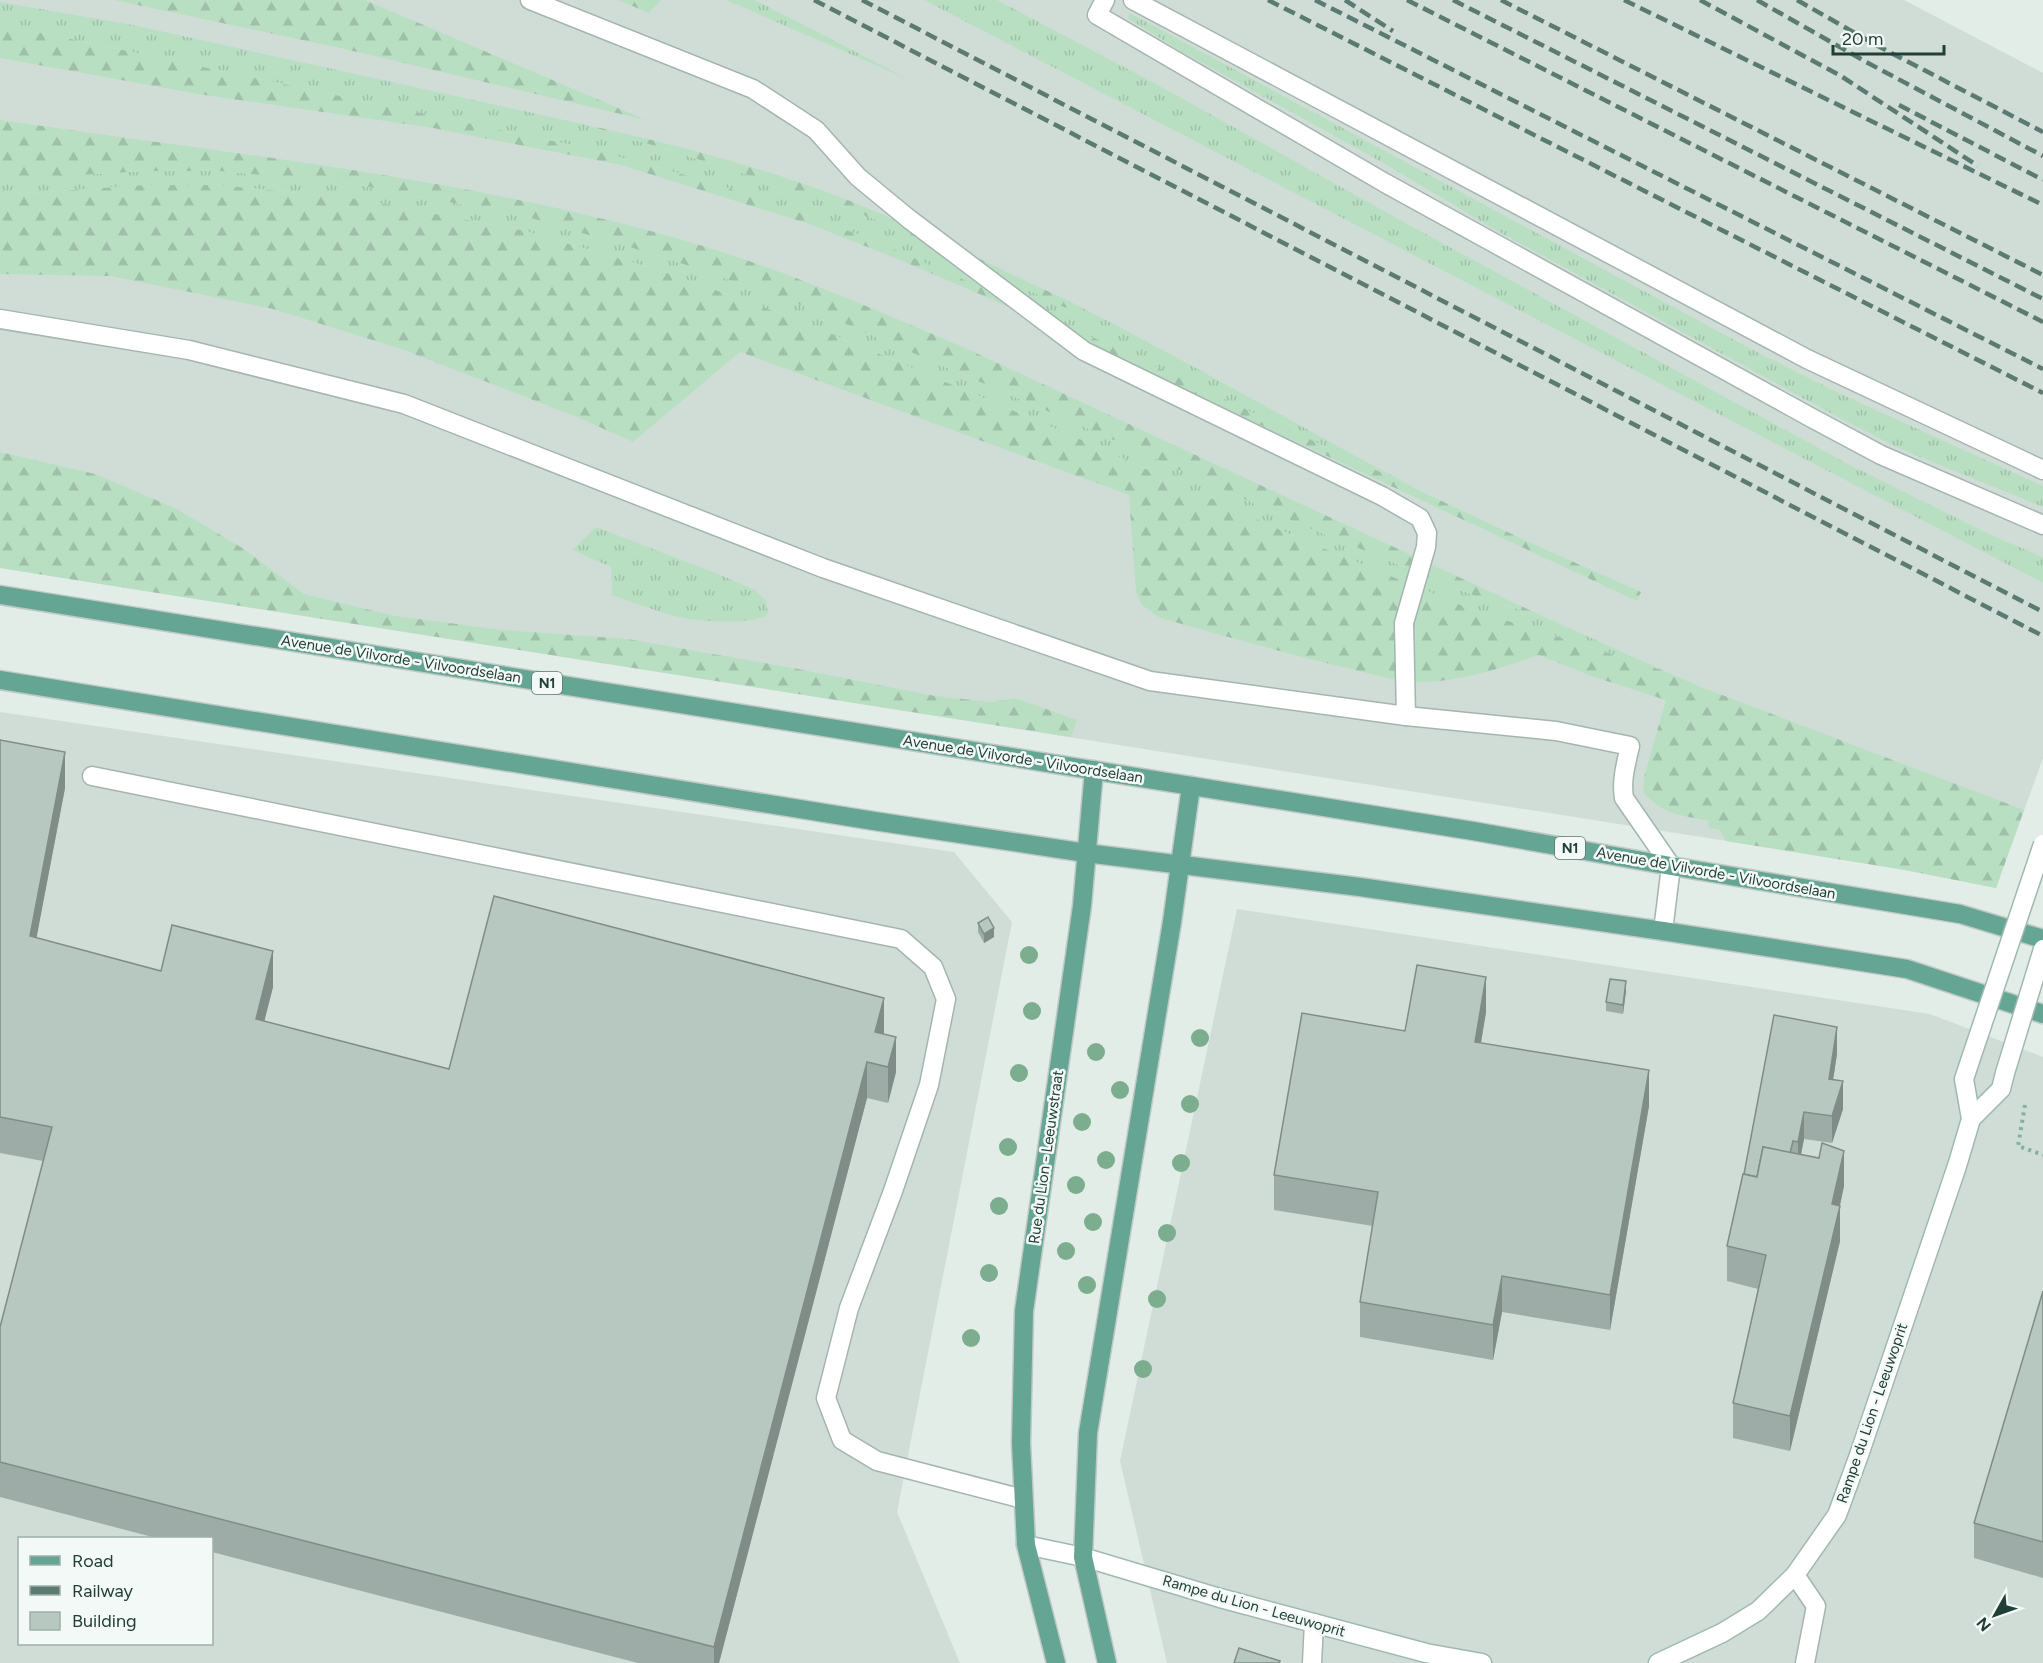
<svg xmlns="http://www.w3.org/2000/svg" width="2043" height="1663" viewBox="0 0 2043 1663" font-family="Figtree,sans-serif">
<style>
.built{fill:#d0ddd7;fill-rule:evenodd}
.grass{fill:url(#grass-tufts)}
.forest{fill:url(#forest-firs)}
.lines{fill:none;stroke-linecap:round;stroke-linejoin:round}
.lane-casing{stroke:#a4b5af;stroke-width:21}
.street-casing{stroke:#a4b5af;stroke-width:21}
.secondary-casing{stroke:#9fb9b0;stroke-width:21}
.primary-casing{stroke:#c1c9c7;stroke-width:21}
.path{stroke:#80b2a2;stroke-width:4;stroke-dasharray:3 4.5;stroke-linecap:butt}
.lane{stroke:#fff;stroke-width:18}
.street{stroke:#fff;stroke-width:18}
.secondary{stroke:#fff;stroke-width:18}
.primary{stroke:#64a593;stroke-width:18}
.rail{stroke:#5b7a72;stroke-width:4.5;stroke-dasharray:12 6;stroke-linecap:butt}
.secondary-bridge-casing{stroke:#9fb9b0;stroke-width:21;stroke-linecap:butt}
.secondary-bridge{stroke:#fff;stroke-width:18}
.tree{fill:#7cad8f}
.wall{fill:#9daca6}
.shaded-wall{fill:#808c87}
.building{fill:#b7c8c1;stroke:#808c87;stroke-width:1.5}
.labels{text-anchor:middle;stroke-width:5;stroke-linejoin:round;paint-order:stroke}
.shield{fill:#f3f9f6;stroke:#607770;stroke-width:1.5}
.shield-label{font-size:14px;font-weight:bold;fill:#213f36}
.street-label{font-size:15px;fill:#213f36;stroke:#f3f9f6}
</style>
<defs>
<pattern id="grass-tufts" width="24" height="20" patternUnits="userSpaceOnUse" patternTransform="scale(1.5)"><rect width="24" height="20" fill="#b9dfc3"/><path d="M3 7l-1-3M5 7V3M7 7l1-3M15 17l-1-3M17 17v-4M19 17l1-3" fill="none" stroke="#9fc0a8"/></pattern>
<pattern id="forest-firs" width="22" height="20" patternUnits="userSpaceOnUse" patternTransform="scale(1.5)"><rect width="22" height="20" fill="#b9dfc3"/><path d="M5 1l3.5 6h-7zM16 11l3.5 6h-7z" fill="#9fc0a8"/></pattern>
</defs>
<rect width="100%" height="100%" fill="#e2ede8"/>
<g class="built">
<path d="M0,0H1904L2043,73V758L1996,888L1905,870L1789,851L0,568Z"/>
<path d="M0,712L954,852L1012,922L897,1512L960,1663H0ZM20,1538H212V1644H20Z"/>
<path d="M1237,909L1930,1014L2043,1057V1663H1167L1120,1461Z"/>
</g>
<g class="grass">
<path d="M725,0H755L910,80L726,0Z"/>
<path d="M924,0H997L1158,85L1411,226L1850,465L1993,536L2043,557V583Z"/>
<path d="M0,2L133,25L587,125L787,187L880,221L1066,307L1069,301C1187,361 1301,427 1417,489L870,239L779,205L700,179L581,147L47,34L0,27Z"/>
<path d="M1130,13L1751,349L1843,395L2043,486V507L1898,448L1834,415L1492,228L1385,164L1181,51L1129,19L1128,15Z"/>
<path d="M145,171H220L353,184L524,216L663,257L804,306L1087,428L1302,525L1473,595L1549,619L1667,672L1468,608L1296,537L1082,440L799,320L659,270L521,230L351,198L219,185H145L0,195V180Z"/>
<path d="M596,527L718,574L755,590L766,601L768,613C757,627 696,621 678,617C656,611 634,603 612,595L611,567L572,550Z"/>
</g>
<g class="forest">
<path d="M114,0H365L646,120L340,48Z"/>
<path d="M618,0H661L649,13Z"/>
<path d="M0,27L47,34L581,147L700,179L779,205L870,239L1058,321L1531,543L1641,592L1637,601L991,299L900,260L809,224L621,165L433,128L198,94L0,58Z"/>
<path d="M0,120C232,154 467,177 693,243C785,270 874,309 963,347L1549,619L1473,595L1302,525L1087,428L804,306L663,257L524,216L353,184L220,171H145L0,180Z"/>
<path d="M587,125C655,140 723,157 789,179C886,210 977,259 1069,301L1066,308L880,221L787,187Z"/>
<path d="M145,185H219L351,198L521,230L659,270L799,320L1082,440L1296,537L1468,608L1667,672L1701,687L2024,810L1996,888L1905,870L1726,841L1720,830L1710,828L1708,825L1709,821C1682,815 1662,815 1643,792L1644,777L1666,700L1591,676L1539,655C1502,668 1466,680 1427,682C1398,683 1370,673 1342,667C1281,652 1221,635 1160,618L1142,605L1136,592L1129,495L740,352L633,442L577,417L401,349L273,309L110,276L0,274V195Z"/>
<path d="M0,452L95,474L177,509L244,549L304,594L395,616L503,630L628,639L793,668L935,696L991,702L1015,698L1077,720L1071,737L0,568Z"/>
</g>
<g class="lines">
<g class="lane-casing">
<g id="lane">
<path d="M530,0L753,89L816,130L858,177L909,219L1084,351L1382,496L1420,518L1427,533L1426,547L1404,623L1406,716"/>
<path d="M1105,0L1097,15L1385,183L1810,417L1881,455L2043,525"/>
<path d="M1133,0L1807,359L2043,470"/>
<path d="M0,319L189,350L404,404L823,568L1150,681L1406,716L1556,731L1630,746C1626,764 1621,780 1624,798L1671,866"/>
<path d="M92,776L901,939L933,967L946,999L929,1085L893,1191L849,1308L826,1398L842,1440L877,1461L1023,1499"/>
<path d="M1795,1575L1816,1606L1805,1663"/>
<path d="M1312,1663L1314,1623"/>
</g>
</g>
<g class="street-casing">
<path id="street" d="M1663,931L1671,866"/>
</g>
<g class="secondary-casing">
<g id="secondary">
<path d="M1971,1119L2001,1089L2005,1073"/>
<path d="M1026,1545L1083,1557L1220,1598L1426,1653L1482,1663"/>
<path d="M1658,1663L1722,1633L1758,1611L1795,1575L1837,1515L1859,1455L1957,1166L1971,1119L1964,1079L1970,1061"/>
</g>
</g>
<g class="primary-casing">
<g id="primary">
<path d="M0,595L1473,831L1671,866L1960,914L2043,939"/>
<path d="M0,680L874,821L1086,853L1360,887L1663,931L1907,969L2043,1014"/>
<path d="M1056,1663L1026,1545L1021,1443L1024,1311L1082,906L1094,770"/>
<path d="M1107,1663L1083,1557L1088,1433L1172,922L1191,786"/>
</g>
</g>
<path class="path" d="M2025,1105L2018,1146L2043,1155"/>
<use href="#lane" class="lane"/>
<use href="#street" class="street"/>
<use href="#secondary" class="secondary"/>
<use href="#primary" class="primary"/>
<g class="rail">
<path d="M814,0L2043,636"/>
<path d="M862,0L2043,612"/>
<path d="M1268,0L2043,393"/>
<path d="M1315,0L2043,369"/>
<path d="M1345,0L1393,31"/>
<path d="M1407,0L2043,322"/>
<path d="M1453,0L2043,299"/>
<path d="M1501,0L2043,275"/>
<path d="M1624,0L2043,205"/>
<path d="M1700,0L1841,76L1978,166"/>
<path d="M1757,0L1868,63L2043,156"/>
<path d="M1797,0L1876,45L2043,132"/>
<path d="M1899,105L2043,180"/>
</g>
<g class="secondary-bridge-casing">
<g id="secondary-bridge">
<path d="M1970,1061L2043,844"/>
<path d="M2005,1073L2043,949"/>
</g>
</g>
<use href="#secondary-bridge" class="secondary-bridge"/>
</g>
<g class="tree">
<circle cx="1029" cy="955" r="9"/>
<circle cx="1032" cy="1011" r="9"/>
<circle cx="1200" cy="1038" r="9"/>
<circle cx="1096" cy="1052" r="9"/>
<circle cx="1019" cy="1073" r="9"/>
<circle cx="1120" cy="1090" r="9"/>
<circle cx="1190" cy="1104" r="9"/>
<circle cx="1082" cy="1122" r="9"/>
<circle cx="1008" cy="1147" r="9"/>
<circle cx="1106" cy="1160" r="9"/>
<circle cx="1181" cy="1163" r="9"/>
<circle cx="1076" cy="1185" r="9"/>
<circle cx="999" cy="1206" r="9"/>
<circle cx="1093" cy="1222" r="9"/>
<circle cx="1167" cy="1233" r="9"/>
<circle cx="1066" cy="1251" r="9"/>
<circle cx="989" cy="1273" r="9"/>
<circle cx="1087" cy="1285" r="9"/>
<circle cx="1157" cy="1299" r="9"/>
<circle cx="971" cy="1338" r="9"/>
<circle cx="1143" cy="1369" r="9"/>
</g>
<g class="wall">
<path d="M0,740L65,788L36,938L161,971L273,987L264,1021L449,1069L884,1033L896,1072L888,1103L867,1098L719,1663H638L212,1552V1539H160L0,1497V1327L43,1161L0,1153Z"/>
<path d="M978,923L994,937L984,943L978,932Z"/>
<path d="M1626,991L1623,1014L1606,1011V1002Z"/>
<path d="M1486,1012L1481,1043L1649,1106L1610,1330L1502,1312L1493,1360L1360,1337V1302L1373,1226L1274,1210V1175L1405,1031Z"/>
<path d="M1837,1054L1833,1080L1843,1109L1832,1143L1804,1139L1801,1155L1844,1186L1840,1206V1241L1790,1451L1733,1438V1403L1758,1289L1727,1281V1246Z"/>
<path d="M2043,1291V1578L1974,1558V1523Z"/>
</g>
<g class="shaded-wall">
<path d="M65,752V788L30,972V936Z"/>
<path d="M994,928V937L984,943V934Z"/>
<path d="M273,951V987L256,1054V1019Z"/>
<path d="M1486,977V1012L1475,1078V1042Z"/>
<path d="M1626,981V991L1623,1014V1005Z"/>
<path d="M884,998V1033L876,1064L875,1032Z"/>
<path d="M1837,1027V1054L1829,1106V1079Z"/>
<path d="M896,1037V1072L888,1103V1067Z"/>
<path d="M867,1062V1098L719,1663H714V1647Z"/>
<path d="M1649,1070V1106L1610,1330V1295Z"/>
<path d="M1843,1081V1109L1832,1143V1116Z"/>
<path d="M1804,1112V1139L1798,1169V1142Z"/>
<path d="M1844,1151V1186L1839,1209L1840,1206V1241L1790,1451V1416L1832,1204Z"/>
<path d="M1502,1276V1312L1493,1360V1325Z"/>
</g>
<g class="building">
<path d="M0,740L65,752L30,936L161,971L172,925L273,951L256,1019L449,1069L494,896L884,998L875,1032L896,1037L888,1067L867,1062L714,1647L0,1462V1327L52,1127L0,1117Z"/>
<path d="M988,917L994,928L984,934L978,923Z"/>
<path d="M1417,965L1486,977L1475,1042L1649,1070L1610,1295L1502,1276L1493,1325L1360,1302L1378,1192L1274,1175L1302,1013L1405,1031Z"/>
<path d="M1610,979L1626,981L1623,1005L1606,1002Z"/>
<path d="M1774,1015L1837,1027L1829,1079L1843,1081L1832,1116L1804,1112L1798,1142L1793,1141L1790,1153L1763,1147L1757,1177L1744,1174Z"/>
<path d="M1822,1143L1844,1151L1832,1204L1840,1206L1790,1416L1733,1403L1766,1255L1727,1246L1743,1174L1757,1177L1763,1147L1819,1158Z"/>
<path d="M2043,1291V1542L1974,1523Z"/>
<path d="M1239,1648L1280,1661L1279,1663H1234Z"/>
</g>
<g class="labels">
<g class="shield">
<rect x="532" y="672" width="30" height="22" rx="4.5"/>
<rect x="1555" y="837" width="30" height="22" rx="4.5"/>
</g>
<g class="shield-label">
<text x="547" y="688">N1</text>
<text x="1570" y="853">N1</text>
</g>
<g class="street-label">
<text transform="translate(401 659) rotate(9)" y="5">Avenue de Vilvorde - Vilvoordselaan</text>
<text transform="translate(1023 759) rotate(9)" y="5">Avenue de Vilvorde - Vilvoordselaan</text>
<text transform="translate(1716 873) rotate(10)" y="5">Avenue de Vilvorde - Vilvoordselaan</text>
<text transform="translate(1046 1157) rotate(-82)" y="5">Rue du Lion - Leeuwstraat</text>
<text transform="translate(1872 1413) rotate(-71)" y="5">Rampe du Lion - Leeuwoprit</text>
<text transform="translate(1254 1606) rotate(16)" y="5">Rampe du Lion - Leeuwoprit</text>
</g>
</g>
<rect x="18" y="1537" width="195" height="108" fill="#f3f9f6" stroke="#9fafa9" stroke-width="1.5"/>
<rect x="30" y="1556" width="30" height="9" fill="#64a593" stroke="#9fafa9" stroke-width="1.5"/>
<text x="72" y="1567" font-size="18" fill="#213f36">Road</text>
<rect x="30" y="1586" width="30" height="9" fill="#5b7a72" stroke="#9fafa9" stroke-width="1.5"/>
<text x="72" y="1597" font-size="18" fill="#213f36">Railway</text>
<rect x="30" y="1612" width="30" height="18" fill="#b7c8c1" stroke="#9fafa9" stroke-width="1.5"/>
<text x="72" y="1627" font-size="18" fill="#213f36">Building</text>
<g transform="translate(1995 1615) rotate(230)" stroke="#f3f9f6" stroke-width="4.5" paint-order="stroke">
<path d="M0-4.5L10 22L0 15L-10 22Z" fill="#213f36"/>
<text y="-9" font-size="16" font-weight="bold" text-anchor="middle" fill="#213f36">N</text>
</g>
<path d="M1833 45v9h111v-9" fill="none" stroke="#213f36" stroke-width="3"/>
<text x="1842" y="45" font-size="18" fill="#213f36" stroke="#f3f9f6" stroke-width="4.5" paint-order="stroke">20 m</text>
</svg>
